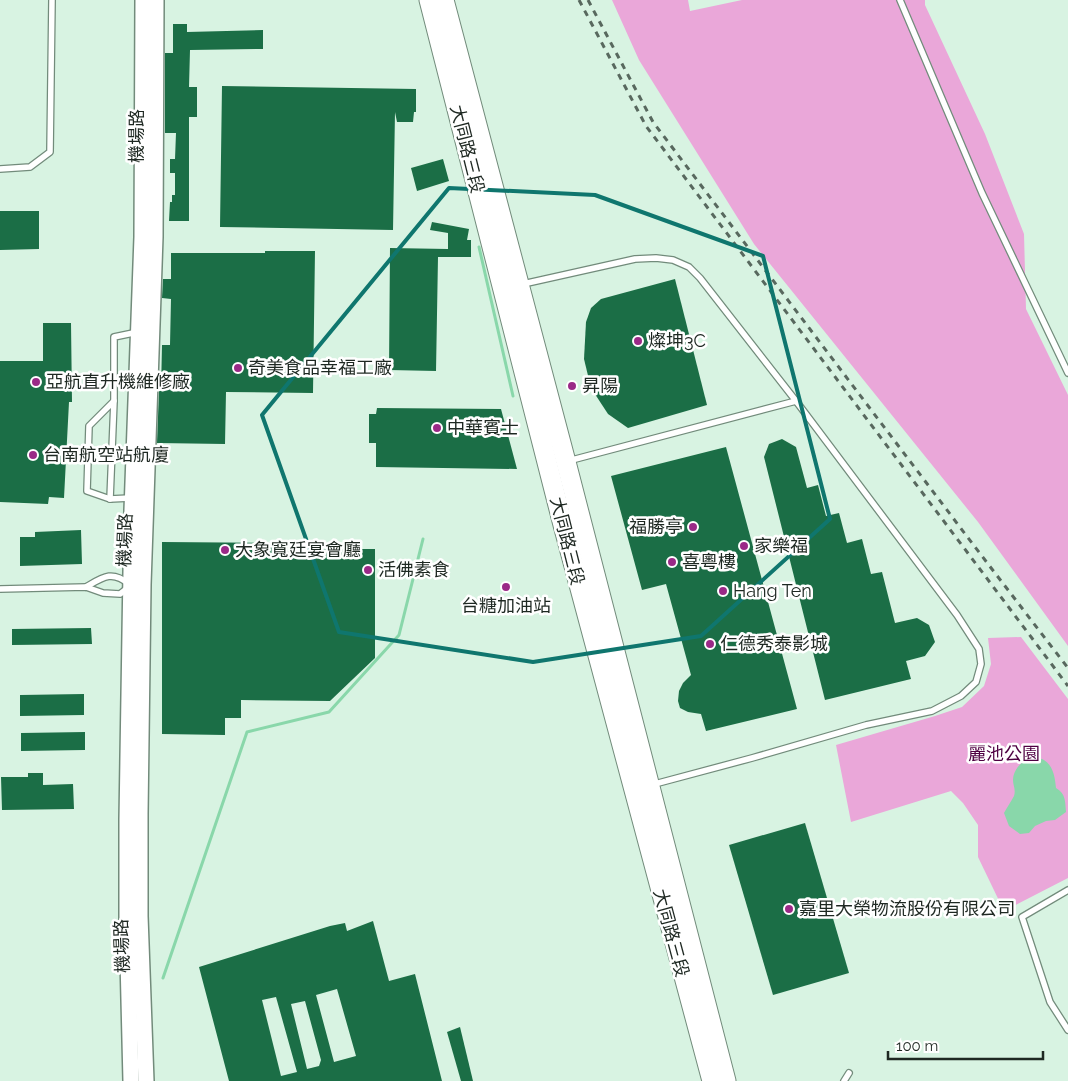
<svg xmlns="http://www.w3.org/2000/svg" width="1068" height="1081" viewBox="0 0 1068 1081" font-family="Raleway,'Noto Sans TC',sans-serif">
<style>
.green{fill:#eaa7d9}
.water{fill:#89d7aa}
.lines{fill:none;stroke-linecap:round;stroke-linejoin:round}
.stream{stroke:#89d7aa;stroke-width:3}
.building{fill:#1b6e46;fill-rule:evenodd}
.service-casing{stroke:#728b7b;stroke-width:8}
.tertiary-casing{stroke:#728b7b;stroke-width:18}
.primary-casing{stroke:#728b7b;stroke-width:21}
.service{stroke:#fff;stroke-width:5.5}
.tertiary{stroke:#fff;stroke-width:15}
.primary{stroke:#fff;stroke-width:19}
.rail{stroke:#58685e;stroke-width:3;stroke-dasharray:6 6;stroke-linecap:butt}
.marked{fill:none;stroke:#0f766e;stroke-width:4;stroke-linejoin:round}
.poi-dot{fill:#9a2987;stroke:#fff;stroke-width:2}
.labels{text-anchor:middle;stroke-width:5;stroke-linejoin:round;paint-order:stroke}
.street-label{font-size:18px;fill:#1e2822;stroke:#fff}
.poi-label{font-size:18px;fill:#1e2822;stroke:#fff;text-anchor:start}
.park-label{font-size:18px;fill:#4e0042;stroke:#fff}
</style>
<rect width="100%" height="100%" fill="#d8f3e2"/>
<g class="green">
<path d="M612,0H688L690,11L742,0H925V5L985,134L1024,234L1026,309L1068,395V646L978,522L754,244L639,60Z"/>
<path d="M1021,637L1068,699V878L1004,911L978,857V825L963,803L951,791L851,822L836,745L935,716L962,707L984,686L991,664L988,638Z"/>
</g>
<path class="water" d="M1029,758C1033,758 1039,758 1042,759C1053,764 1055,777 1056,788C1066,794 1065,801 1066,812L1055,820L1046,821L1035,826L1029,833L1020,834L1009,826L1004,813C1007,807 1011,802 1014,796C1016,789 1013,786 1013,780C1013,770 1021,762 1029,758Z"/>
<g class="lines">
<g class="stream">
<path d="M479,247L513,396"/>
<path d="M163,978L247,732L329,712L399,635L423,539"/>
</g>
</g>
<g class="building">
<path d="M173,24H187V32L263,30V49L190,50L189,87H197V117H189V221H169L170,202H172V195H175V173H170V159H175L176,133H165V53H173Z"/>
<path d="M222,86L416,89V112H414L413,122H397L395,112L393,230L220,227Z"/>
<path d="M443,159L449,181L417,191L411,168Z"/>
<path d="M0,211H39V249L0,250Z"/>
<path d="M432,222L469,229L467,240H471V257H438L436,371L389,370L390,248L448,249V233L430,230Z"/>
<path d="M265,251H315L313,393L226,392L225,444L157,443L159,391H161L162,345H170L171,299L162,298L163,279H171V253H265Z"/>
<path d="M675,279L707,405L628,428L608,414L591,388L584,359L586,322L591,308L601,299Z"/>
<path d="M43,323H71L72,402H69L64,498L49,497L48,504L0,502V361H43Z"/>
<path d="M377,408L501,409L517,469L376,467V443H369V414H376Z"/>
<path d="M782,439L796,447L807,488L818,485L826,516L839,513L847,543L862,539L871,574L882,572L895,623L917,618L929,625L935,642L925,656L906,661L911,679L825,700L764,457L769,444Z"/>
<path d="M726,447L797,709L706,731L701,714L688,712L680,708L678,701L679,691L683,683L691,675L666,584L642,590L611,476Z"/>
<path d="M81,530L82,564L20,566V537H35V532Z"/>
<path d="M162,542L311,543V549H375V658L330,701L241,700V718H225V735L162,734Z"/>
<path d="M91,628L92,644L12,645V629Z"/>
<path d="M84,694V715L20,716V695Z"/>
<path d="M85,732V750L21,751V733Z"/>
<path d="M28,773H43V785L73,784L74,809L2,810L1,777H28Z"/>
<path d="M805,823L849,973L773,995L729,845Z"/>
<path d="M373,921L389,981L415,974L442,1081H229L199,967L330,926L345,923L347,931ZM337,989L356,1056L334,1062L316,995ZM276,997L297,1072L281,1076L262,1000ZM305,1001L321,1060L319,1066L307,1069L291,1004Z"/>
<path d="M460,1027L473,1081H461L447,1032Z"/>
</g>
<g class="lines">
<g class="service-casing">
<g id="service">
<path d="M900,0L982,193L1068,373"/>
<path d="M0,169L30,167L50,152L52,0"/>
<path d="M523,284L635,259L656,258L673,260L689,267L700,278L796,401L957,615L979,649L981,664L976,682L961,696L932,711L866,725L752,758L651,785"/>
<path d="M568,461L796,401"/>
<path d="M130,498L110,499L87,491L89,426L114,401V337L138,332"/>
<path d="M110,499L114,401"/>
<path d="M86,587C103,577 112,570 129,584"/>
<path d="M0,589L86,587L103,593L120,594L129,587"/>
<path d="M1068,890L1022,917L1050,1002L1068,1030"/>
<path d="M844,1081L849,1073"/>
</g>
</g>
<g class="tertiary-casing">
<g id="tertiary">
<path d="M131,1081L127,919V819L132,510L142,237L143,0"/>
<path d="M146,1081L140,916V814L143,585L155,237L156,0"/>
</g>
</g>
<g class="primary-casing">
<g id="primary">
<path d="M429,0L563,525L712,1081"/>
<path d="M444,0L566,462L726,1081"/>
</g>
</g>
<use href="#service" class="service"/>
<use href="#tertiary" class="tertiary"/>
<use href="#primary" class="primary"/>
<g class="rail">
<path d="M579,0L646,126L1068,686"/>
<path d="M588,0L653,122L975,547L1068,668"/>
</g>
</g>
<path class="marked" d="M449,188L595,195L763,256L830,519L701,636L533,662L339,632L262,415Z"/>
<g class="poi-dot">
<circle cx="638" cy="341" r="5"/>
<circle cx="238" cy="368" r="5"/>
<circle cx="36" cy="382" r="5"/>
<circle cx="572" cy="386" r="5"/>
<circle cx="437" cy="428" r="5"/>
<circle cx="33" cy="455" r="5"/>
<circle cx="693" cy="527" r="5"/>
<circle cx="744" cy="546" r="5"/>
<circle cx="225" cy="550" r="5"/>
<circle cx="672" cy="562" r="5"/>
<circle cx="368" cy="570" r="5"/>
<circle cx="506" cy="587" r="5"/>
<circle cx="723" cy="591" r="5"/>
<circle cx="710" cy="644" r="5"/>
<circle cx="789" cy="909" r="5"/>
</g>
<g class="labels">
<g class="street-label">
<text transform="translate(137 136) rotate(-90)" y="6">機場路</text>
<text transform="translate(467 149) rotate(76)" y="6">大同路三段</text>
<text transform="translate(125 540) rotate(-88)" y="6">機場路</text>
<text transform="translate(567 541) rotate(76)" y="6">大同路三段</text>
<text transform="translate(671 933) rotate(75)" y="6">大同路三段</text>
<text transform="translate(122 946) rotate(-92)" y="6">機場路</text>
</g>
<g class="poi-label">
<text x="648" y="347">燦坤3C</text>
<text x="248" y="374">奇美食品幸福工廠</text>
<text x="46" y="388">亞航直升機維修廠</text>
<text x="582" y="392">昇陽</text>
<text x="447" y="434">中華賓士</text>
<text x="43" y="461">台南航空站航廈</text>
<text x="683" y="533" text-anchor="end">福勝亭</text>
<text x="754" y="552">家樂福</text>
<text x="235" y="556">大象寬廷宴會廳</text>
<text x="682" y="568">喜粵樓</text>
<text x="378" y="576">活佛素食</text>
<text x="733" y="597">Hang Ten</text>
<text x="506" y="612" text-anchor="middle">台糖加油站</text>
<text x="720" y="650">仁德秀泰影城</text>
<text x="799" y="915">嘉里大榮物流股份有限公司</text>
</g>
<g class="park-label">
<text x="1004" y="760">麗池公園</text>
</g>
</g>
<path d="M888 1051v8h155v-8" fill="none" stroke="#1e2822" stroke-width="2.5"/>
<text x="896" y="1051" font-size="15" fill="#1e2822" stroke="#ffffff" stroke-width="4" paint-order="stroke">100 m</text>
</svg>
